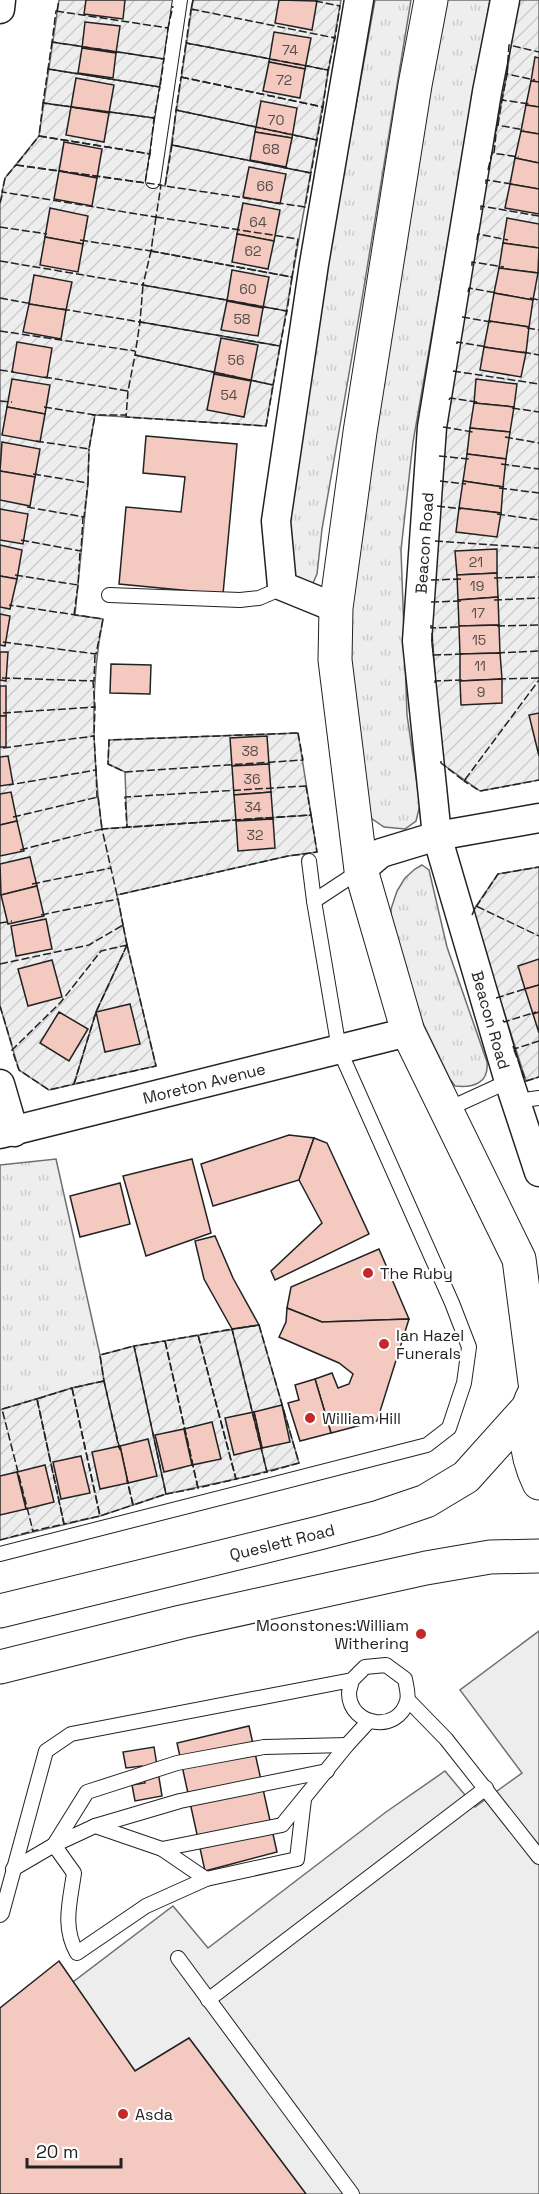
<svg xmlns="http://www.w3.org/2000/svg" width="539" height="2194" viewBox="0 0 539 2194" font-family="'Space Grotesk',sans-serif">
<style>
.grass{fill:url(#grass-tufts);stroke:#6f6f6f;stroke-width:1.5}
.garden{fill:url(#garden-furrows);stroke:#6f6f6f;stroke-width:1.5}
.parking{fill:#ededed;stroke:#6f6f6f;stroke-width:1.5}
.building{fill:#f3c9c0;stroke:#222;stroke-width:1.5}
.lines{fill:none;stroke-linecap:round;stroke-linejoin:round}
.lane-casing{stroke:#222;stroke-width:16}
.street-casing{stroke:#222;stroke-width:31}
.secondary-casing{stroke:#222;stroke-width:35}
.highway-casing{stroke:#222;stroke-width:35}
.lane{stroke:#fff;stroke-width:14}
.street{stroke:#fff;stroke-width:28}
.secondary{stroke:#fff;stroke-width:33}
.highway{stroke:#fff;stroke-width:33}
.fence{stroke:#222;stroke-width:1.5;stroke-dasharray:8 3;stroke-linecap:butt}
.poi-dot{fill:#c62828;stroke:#fff;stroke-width:2}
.labels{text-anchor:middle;stroke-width:4.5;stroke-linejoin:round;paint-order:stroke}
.number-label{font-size:14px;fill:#564c4a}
.street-label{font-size:16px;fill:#222;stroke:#fff}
.poi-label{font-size:16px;fill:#222;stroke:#fff;text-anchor:start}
</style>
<defs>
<pattern id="grass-tufts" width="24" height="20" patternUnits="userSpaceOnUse" patternTransform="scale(1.5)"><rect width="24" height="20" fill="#eee"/><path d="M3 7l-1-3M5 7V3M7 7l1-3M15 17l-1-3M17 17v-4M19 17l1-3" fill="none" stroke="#ccc"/></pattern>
<pattern id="garden-furrows" width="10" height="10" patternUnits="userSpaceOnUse" patternTransform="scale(1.5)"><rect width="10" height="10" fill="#eee"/><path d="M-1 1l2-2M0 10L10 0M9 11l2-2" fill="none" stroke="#ccc"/></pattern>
</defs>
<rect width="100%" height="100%" fill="#fff"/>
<g class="grass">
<path d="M375,0H411L363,293L322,529L317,574L313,583L303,587L293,584L286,557L302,405Z"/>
<path d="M445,0H490L413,442L401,550L407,715L420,805L416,821L405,829L384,827L368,816L349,676L351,583Z"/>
<path d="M422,865L429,870L447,947L487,1062C489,1083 474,1088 455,1086L450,1079L417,1011L391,927V909L397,891L405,878L415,869Z"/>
<path d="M56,1159L100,1355L104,1381L72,1388L0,1410V1165Z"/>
</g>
<g class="garden">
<path d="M59,0H174L146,182L165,186L193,0H341L266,426L95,415L89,449L88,483L75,615L103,619C89,688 93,759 102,829L127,827L125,772L108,764L109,740L298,733L317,852L288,856L117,895L127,945L156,1066L49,1090L19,1070L0,1006V203L5,178L39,136Z"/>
<path d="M517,0H539V780L480,791L441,763L430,602L439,455L481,206L507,74Z"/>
<path d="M539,867V1077L526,1081L472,912L498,874Z"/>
<path d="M259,1325L299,1463L236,1479L166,1494L100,1516L0,1540V1410L72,1388L104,1381L100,1355L134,1346Z"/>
</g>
<path class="parking" d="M539,1631V2194H306L189,2038L135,2071L73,1982L173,1906L208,1948L386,1812L445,1771L475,1807L522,1773L460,1690Z"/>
<g class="building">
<path d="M86,0H125L123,19L84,14Z"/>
<path d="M279,0L317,1L312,30L275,23Z"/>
<path d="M85,22L120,26L116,53L82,48Z"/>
<path d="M274,32L311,38L305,69L269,62Z"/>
<path d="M82,48L116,53L113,78L78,73Z"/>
<path d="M535,57L539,58V82L531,81Z"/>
<path d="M269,62L305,69L300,98L263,91Z"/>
<path d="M76,78L114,85L109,113L71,107Z"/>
<path d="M531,81L539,82V107L526,105Z"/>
<path d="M261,101L297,108L292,138L255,132Z"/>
<path d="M526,105L539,107V134L521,131Z"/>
<path d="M71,107L109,113L104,142L66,135Z"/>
<path d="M521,131L539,134V163L515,158Z"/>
<path d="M255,132L292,138L286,167L250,160Z"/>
<path d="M64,142L102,149L97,178L59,171Z"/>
<path d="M515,158L539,163V189L510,184Z"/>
<path d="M249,167L286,174L280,204L243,197Z"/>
<path d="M59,171L97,178L92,206L54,199Z"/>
<path d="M510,184L539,189V214L505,208Z"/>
<path d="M243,203L280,210L274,241L237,234Z"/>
<path d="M50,208L88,216L83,244L45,237Z"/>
<path d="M507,218L539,224V248L503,243Z"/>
<path d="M237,234L274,241L268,269L232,262Z"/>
<path d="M45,237L83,244L78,272L40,265Z"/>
<path d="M503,243L539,248L538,273L499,268Z"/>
<path d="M499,268L538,273L533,300L494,293Z"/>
<path d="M232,270L269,277L263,308L227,301Z"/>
<path d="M34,275L72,282L66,310L29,304Z"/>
<path d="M494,293L533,300L529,327L489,321Z"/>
<path d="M227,301L263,308L258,336L221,330Z"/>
<path d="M29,304L66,310L61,339L23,332Z"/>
<path d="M489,321L529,327L526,353L484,347Z"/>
<path d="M221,338L258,345L251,381L214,374Z"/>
<path d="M17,342L52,348L47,378L12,372Z"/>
<path d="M484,347L526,353L521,377L480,370Z"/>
<path d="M214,374L251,381L244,417L207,410Z"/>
<path d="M12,379L50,385L45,414L7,407Z"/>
<path d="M476,379L517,384L514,407L474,403Z"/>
<path d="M474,403L514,407L510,432L470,428Z"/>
<path d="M7,407L45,414L40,442L2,435Z"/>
<path d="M470,428L510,432L506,459L467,454Z"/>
<path d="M146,436L237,444L223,594L119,584L126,507L181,512L185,477L143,473Z"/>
<path d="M2,442L40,449L35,477L0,471Z"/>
<path d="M467,454L506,459L503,487L463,481Z"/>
<path d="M0,471L35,477L30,506L0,500Z"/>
<path d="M463,481L503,487L501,513L459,508Z"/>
<path d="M459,508L501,513L497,537L456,532Z"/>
<path d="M0,509L28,514L23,544L0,540Z"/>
<path d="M0,545L22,550L17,579L0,576Z"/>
<path d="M497,549V573L457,575L455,551Z"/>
<path d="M497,573L498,597L458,600L457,575Z"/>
<path d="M0,576L17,579L10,609L0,607Z"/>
<path d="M498,597L499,625L459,626L458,600Z"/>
<path d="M0,614L10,616L5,646L0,645Z"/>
<path d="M499,625L500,653L460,654L459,626Z"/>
<path d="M0,652H8L6,681L0,680Z"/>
<path d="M500,653L502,679L460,681V654Z"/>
<path d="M111,664L151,665L150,694L110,693Z"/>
<path d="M502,679V703L461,705L460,681Z"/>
<rect x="0" y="686" width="6" height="30"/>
<path d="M539,713V756L529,715Z"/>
<rect x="0" y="716" width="6" height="31"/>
<path d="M267,736L269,764L232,766L230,738Z"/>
<path d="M8,756L13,784L0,786V757Z"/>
<path d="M269,764L271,792L234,795L232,766Z"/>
<path d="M11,792L17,821L0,825V794Z"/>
<path d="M271,792L273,819L236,821L234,795Z"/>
<path d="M273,819L275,848L238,851L236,821Z"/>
<path d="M17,821L24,851L0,856V825Z"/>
<path d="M30,857L37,886L1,895L0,864Z"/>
<path d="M37,886L44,916L8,924L1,895Z"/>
<path d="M46,919L52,949L16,956L11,926Z"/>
<path d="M539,959V985L525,989L518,966Z"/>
<path d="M52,960L62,997L28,1006L18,969Z"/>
<path d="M539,985V1012L533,1014L525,989Z"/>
<path d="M130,1004L140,1044L105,1052L96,1012Z"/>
<path d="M59,1012L88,1029L69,1061L40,1043Z"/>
<path d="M539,1012V1033L533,1014Z"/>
<path d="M289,1135L314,1138L299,1180L213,1206L201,1164Z"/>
<path d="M314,1138L327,1143L369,1234L275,1280L271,1271L322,1223L299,1180Z"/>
<path d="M192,1159L211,1233L146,1256L123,1176Z"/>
<path d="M120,1183L130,1224L80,1237L70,1196Z"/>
<path d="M215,1236L233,1278L259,1325L232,1329L204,1279L195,1241Z"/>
<path d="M379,1249L409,1319L322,1322L287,1308L291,1287Z"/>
<path d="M287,1308L322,1322L409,1319L377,1421L331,1433L315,1379L332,1373L338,1388L349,1384L353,1374L339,1363L279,1337L286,1322Z"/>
<path d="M315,1379L331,1433L300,1441L288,1403L299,1400L295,1385Z"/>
<path d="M282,1405L290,1442L262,1448L254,1412Z"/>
<path d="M254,1412L262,1448L234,1455L225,1418Z"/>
<path d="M212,1422L221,1459L192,1465L184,1429Z"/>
<path d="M184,1429L192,1465L164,1472L155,1435Z"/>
<path d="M148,1439L157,1476L128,1483L120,1446Z"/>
<path d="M120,1446L128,1483L100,1489L92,1452Z"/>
<path d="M81,1456L90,1493L61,1499L53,1462Z"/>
<path d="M45,1465L54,1502L26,1509L17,1472Z"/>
<path d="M17,1472L26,1509L0,1515V1476Z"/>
<path d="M249,1726L277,1852L205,1871L177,1743Z"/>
<path d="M154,1747L162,1796L135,1801L132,1785L145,1783L142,1766L126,1768L123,1752Z"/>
<path d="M59,1961L135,2071L189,2038L306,2194H0V2008Z"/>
</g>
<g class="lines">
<g class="lane-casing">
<g id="lane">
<path d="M153,181L180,0"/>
<path d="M109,595L240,600L259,598L285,587"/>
<path d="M309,861L314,901"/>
<path d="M516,1101L539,1098"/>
<path d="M448,1109L509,1081"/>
<path d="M0,1554L427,1445L449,1428L464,1383L469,1347L452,1303L339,1049L314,901L361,870"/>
<path d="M408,1700L446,1739L539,1857"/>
<path d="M304,1799L297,1859L206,1879L146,1906L77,1953C62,1927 70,1902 74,1873L54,1845L87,1792L177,1763L264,1747L347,1745"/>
<path d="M95,1826L180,1801L327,1771"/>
<path d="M162,1849L206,1879"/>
<path d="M13,1869L54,1845L95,1826L162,1849L282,1825L347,1745L369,1721"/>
<path d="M0,1915L2,1913L46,1751L71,1734L352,1680L365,1667L386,1665L405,1679C406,1685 409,1695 407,1701C398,1734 350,1726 349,1694C349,1690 351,1685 352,1680"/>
<path d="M178,1958L352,2194"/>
<path d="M208,2000L486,1788"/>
</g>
</g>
<g class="street-casing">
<g id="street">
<path d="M505,0L487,92L432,427L417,641L437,836L509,1081L539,1172"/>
<path d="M0,9L1,0"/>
<path d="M336,608L282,586L276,521L314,264L359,0"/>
<path d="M361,870L381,853L437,836L539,818"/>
<path d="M0,1084L14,1132"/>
<path d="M0,1134L408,1032"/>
</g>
</g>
<g class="secondary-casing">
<path id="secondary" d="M431,0L415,85L360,432L336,608L335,660L361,870L408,1032L519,1259L536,1390"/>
</g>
<g class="highway-casing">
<g id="highway">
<path d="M539,1387C518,1412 526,1456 539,1483"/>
<path d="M0,1611L319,1533L376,1518L426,1501L466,1477L528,1408"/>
<path d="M0,1667L181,1622L426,1568L490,1557L539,1556"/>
</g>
</g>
<use href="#lane" class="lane"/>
<use href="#street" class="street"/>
<use href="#secondary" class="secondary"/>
<use href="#highway" class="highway"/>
<g class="fence">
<path d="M193,0L191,9L194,10"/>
<path d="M315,1L340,6L335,38L332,37"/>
<path d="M191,9L335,38L328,70L186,43Z"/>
<path d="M56,11L168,28L164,59L52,42Z"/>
<path d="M57,11L59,0"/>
<path d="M167,27L168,28L173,6"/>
<path d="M52,42L164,59L160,87L48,69Z"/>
<path d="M186,43L328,70L323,107L181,77Z"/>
<path d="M48,69L160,87L154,118L43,103Z"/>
<path d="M507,74L509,45L539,52"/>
<path d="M181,77L323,107L317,140L176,110Z"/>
<path d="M504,100H502L507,74L535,80"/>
<path d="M43,103L154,118L150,154L39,136Z"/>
<path d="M176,110L317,140L311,173L172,145Z"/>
<path d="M498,125L502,100L530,104"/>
<path d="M39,136L150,154L145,183L16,165Z"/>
<path d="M172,145L311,173L305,207L165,186Z"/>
<path d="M494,153L497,125L524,130"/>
<path d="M16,165L161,185L156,217L2,192L5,178Z"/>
<path d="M488,170L492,153L519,157"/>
<path d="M486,184V180L512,184"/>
<path d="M0,203L3,192"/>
<path d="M481,210V206L539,216"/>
<path d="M156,217L298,239L292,277L151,251Z"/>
<path d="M0,227L47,234"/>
<path d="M80,240L151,251L152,249"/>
<path d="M477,240L478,234L508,240"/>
<path d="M151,251L292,277L287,311L143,285Z"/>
<path d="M0,261L143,285V283"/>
<path d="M472,266V262L504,267"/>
<path d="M143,285L287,311L280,346L140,322Z"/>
<path d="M468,292L469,288L497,293"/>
<path d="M0,298L33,304"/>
<path d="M530,298L539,300"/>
<path d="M62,309L140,322V320"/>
<path d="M462,317L491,322"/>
<path d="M140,322L280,346L273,385L135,355Z"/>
<path d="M527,328L539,330"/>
<path d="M0,331L135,351"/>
<path d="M457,344V342L488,347"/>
<path d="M523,352L539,355"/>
<path d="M135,355L273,385L266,426L126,417L128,391Z"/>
<path d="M0,370L14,372"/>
<path d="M453,371L539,384"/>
<path d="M44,377L128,391V388"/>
<path d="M449,400L450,398L477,402"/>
<path d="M0,401L12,402"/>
<path d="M44,407L95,415H127"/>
<path d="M512,408L539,412"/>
<path d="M443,427L473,432"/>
<path d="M505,437L539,443"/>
<path d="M36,441L89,449L95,415H92"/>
<path d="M439,456L469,459"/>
<path d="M501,464L539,469"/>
<path d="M33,474L88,483L89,449"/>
<path d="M440,481L466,484"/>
<path d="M499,488L539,493"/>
<path d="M437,506L461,509"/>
<path d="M27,507L84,517L88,483"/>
<path d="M497,514L539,520"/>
<path d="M21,540L81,551L83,517"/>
<path d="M435,541L539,548"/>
<path d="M15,575L78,585L80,551"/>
<path d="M494,578L539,577"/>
<path d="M431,580L461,579"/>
<path d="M494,600L539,598"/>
<path d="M431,602L461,601"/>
<path d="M74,615L78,585H76"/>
<path d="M431,625V628L461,627"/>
<path d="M497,626L539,625"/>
<path d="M432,633L433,655L464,654"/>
<path d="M3,642L96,654L103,619L9,605"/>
<path d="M497,653L539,651"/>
<path d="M2,678L94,681L95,654"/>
<path d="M498,679L539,678"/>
<path d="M435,683V681L462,680"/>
<path d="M92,707H95L93,681"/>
<path d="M3,713L95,707L94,736H92"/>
<path d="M298,733L303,760L125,772L108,764L109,740Z"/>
<path d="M3,748L94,736L96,770L9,785"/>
<path d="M441,761V763L464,781L539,680"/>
<path d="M95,771L96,770L97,798"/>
<path d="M466,779L464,781L480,791L539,780"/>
<path d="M306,786L311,815L127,827L125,797Z"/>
<path d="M311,815L317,852L288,856L117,895L102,829Z"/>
<path d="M13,817L98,797L102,829"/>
<path d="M20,850L102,829L103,831"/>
<path d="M32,884L111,868"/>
<path d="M476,907L498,874L539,867"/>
<path d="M41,915L118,899L123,925L121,927"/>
<path d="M472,915L476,906L539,936"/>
<path d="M0,923L12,921"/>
<path d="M127,945L96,1012L74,1084L49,1090L19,1070L12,1050L60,1003L101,951Z"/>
<path d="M127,945L156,1066L74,1084L96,1012Z"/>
<path d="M0,964L89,945L123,925L127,945L124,946"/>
<path d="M496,998L528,988"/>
<path d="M0,1006L13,1049"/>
<path d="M503,1020L504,1022L536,1012"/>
<path d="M513,1046L514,1049L539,1041"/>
<path d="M514,1050L526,1081L539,1077"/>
<path d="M259,1325L299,1463L267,1472L232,1329Z"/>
<path d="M232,1329L267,1472L236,1479L198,1335Z"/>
<path d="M198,1335L236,1479L198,1488L165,1341Z"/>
<path d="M165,1341L198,1488L166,1494L134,1346Z"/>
<path d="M104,1381L72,1388L100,1516L133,1505L127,1479"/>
<path d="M104,1381L119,1448"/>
<path d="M72,1388L100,1516L64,1524L37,1399Z"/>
<path d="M37,1399L64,1524L33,1531L2,1409Z"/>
<path d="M120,1450L104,1381L100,1355L134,1346L166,1494L133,1505L127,1480"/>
<path d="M0,1540L33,1531L32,1529"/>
</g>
</g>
<g class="poi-dot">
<circle cx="368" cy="1273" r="6"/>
<circle cx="384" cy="1344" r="6"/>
<circle cx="310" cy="1418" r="6"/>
<circle cx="421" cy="1634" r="6"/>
<circle cx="123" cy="2114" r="6"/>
</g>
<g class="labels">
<g class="number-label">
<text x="290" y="55">74</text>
<text x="284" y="85">72</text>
<text x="276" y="125">70</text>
<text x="271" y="154">68</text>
<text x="265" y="191">66</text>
<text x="258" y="227">64</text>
<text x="253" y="256">62</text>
<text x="248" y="294">60</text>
<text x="242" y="324">58</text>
<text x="236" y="365">56</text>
<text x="229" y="400">54</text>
<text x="476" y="567">21</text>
<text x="477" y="591">19</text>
<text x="478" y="618">17</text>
<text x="479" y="645">15</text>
<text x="480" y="671">11</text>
<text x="481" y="697">9</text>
<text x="250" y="756">38</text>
<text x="252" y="784">36</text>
<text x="253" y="812">34</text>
<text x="255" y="840">32</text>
</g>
<g class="street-label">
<text transform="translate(424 543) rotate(-86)" y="6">Beacon Road</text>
<text transform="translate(491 1020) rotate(74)" y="6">Beacon Road</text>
<text transform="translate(204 1083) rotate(-14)" y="6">Moreton Avenue</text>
<text transform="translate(282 1542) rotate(-14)" y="6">Queslett Road</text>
</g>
<g class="poi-label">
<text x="380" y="1279">The Ruby</text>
<text x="396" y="1341">Ian Hazel<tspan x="396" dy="18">Funerals</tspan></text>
<text x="322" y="1424">William Hill</text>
<text x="409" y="1631" text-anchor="end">Moonstones:William<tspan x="409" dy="18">Withering</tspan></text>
<text x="135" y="2120">Asda</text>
</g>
</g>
<path d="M27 2158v9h94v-9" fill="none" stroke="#222222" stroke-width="3"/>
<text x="36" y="2158" font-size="18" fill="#222222" stroke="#ffffff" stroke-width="4.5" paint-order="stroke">20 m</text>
</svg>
